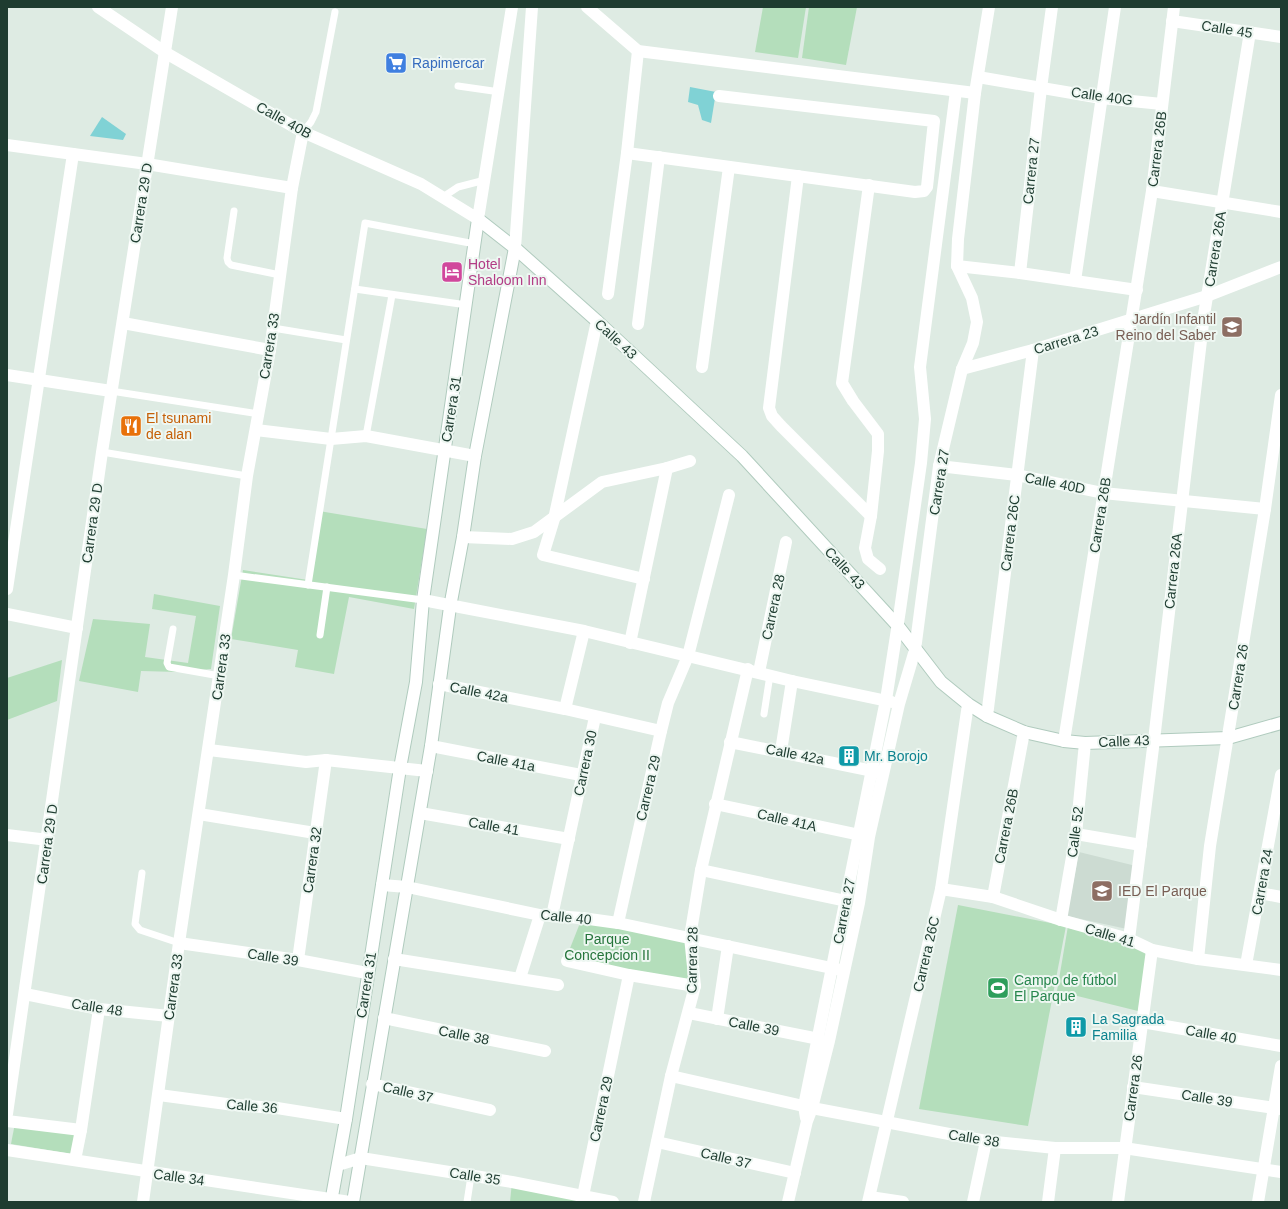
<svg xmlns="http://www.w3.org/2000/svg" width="1288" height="1209" viewBox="0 0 1288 1209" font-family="Arial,sans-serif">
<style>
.built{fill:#ccdbd2}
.green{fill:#b4debb}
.water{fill:#80d2d5}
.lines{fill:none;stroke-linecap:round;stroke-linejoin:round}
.secondary-casing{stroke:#b0cbbe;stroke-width:14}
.lane{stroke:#fff;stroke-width:7}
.street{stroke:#fff;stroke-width:12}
.secondary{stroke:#fff;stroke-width:12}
.labels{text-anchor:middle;stroke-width:4;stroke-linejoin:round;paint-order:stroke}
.street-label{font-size:14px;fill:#1e3c30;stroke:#eef7f2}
.shop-label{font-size:14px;fill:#366cbe;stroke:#eef7f2;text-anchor:start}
.hotel-label{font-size:14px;fill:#b23c85;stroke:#eef7f2;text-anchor:start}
.education-label{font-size:14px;fill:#785e54;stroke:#eef7f2;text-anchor:end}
.food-label{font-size:14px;fill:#c56008;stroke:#eef7f2;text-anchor:start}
.culture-label{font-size:14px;fill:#0d838f;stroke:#eef7f2;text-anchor:start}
.park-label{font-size:14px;fill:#25753b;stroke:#eef7f2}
.leisure-label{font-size:14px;fill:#27864d;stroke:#eef7f2;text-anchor:start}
</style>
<rect width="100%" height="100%" fill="#deebe3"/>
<path class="built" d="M1079,852L1136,866L1127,929L1067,916Z"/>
<g class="green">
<path d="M763,7H806L798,58L755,52Z"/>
<path d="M809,7H857L846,65L802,58Z"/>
<path d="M319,511L427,529L414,609L349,597L334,674L295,667L298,650L231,639L243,570L308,580Z"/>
<path d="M154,594L220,606L211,669L178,672L141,671L138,692L79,681L93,619L150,624L145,657L188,663L196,616L152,609Z"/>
<path d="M62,660L57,701L7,720V678Z"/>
<path d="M958,905L1066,926L1028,1126L919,1109Z"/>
<path d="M582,918L687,936L695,986L563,966Z"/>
<path d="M1068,926L1148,951L1138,1011L1057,991Z"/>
<path d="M15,1123L77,1133L72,1154L11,1144Z"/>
<path d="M512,1182L613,1202H510Z"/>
</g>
<g class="water">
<path d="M690,87L716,92L711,123L702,120L698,105L688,102Z"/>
<path d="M102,117L126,134L123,140L90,136Z"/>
</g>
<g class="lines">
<g class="secondary-casing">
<g id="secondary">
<path d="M478,219L515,248L597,321L742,456L898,626L941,682L968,704L987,716L1024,732L1064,741L1085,743L1228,738L1281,723"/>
<path d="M331,1202L346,1119L400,768L416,682L423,600L478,219"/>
<path d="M353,1202L431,746L450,607L463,537L475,456L515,248"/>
</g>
</g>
<g class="lane">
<path d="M458,86L500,92"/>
<path d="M303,132L311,122L316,112L335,12"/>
<path d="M443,197L458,187L485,180"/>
<path d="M234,211L227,258L228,262L231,265L280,275"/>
<path d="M355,289L467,305"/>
<path d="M273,328L346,340"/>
<path d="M111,391L259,414"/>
<path d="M366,436L392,295"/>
<path d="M102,452L247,476"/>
<path d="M234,575L423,600"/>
<path d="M308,585L365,223L475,244"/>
<path d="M173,629L167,663L169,667L220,676"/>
<path d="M320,635L327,587"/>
<path d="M764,714L770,675"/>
<path d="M142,873L135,924L140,930L179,943"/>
<path d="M467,1202L471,1176"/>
</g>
<g class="street">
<path d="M98,7L166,53L303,132L421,184L478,219L512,7"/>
<path d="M587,7L638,51L975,93"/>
<path d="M1172,21L1281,37"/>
<path d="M978,77L1101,98L1162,104"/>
<path d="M7,145L147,164L292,188"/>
<path d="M627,153L915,192L924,191L927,187L934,121L719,96"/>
<path d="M798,176L769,408L772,416L781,426L871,516"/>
<path d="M869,185L842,383L853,401L878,434V451L871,516L865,548L868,559L880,569"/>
<path d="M1152,191L1281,212"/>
<path d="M515,248L532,7"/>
<path d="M957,266L1020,273L1137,290"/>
<path d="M1020,273L1041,88L1052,7"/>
<path d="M1075,281L1115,7"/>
<path d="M608,294L627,153L638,51"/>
<path d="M597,321L554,519L543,555L644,579"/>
<path d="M123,323L270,350"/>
<path d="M638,324L659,157"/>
<path d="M702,367L729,167"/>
<path d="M962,369L1033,350L1207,296L1281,267"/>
<path d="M7,375L111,391"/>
<path d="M256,430L331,439L366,436L475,456"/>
<path d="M939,466L1017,475L1103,493L1265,509"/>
<path d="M463,537L512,539L534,532L602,482L667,468L690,461"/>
<path d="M7,589L73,154"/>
<path d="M423,600L584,631L792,681L892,702"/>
<path d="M7,614L77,628"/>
<path d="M630,643L667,468"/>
<path d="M759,672L786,542"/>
<path d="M439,684L565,709L661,731"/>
<path d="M565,709L584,631"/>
<path d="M987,716L1033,350"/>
<path d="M1064,741L1152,191L1174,7"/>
<path d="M730,742L878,772"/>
<path d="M431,746L581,775"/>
<path d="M209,750L306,762L326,760L427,771"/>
<path d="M781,751L792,681"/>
<path d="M715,804L860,835"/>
<path d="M420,813L569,839"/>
<path d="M199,814L315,833"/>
<path d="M1076,834L1141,845"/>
<path d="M7,835L48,840"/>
<path d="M701,870L846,901"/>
<path d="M382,885L407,887L540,915L582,918L618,923L841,970"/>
<path d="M941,889L993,897L1061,920L1129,939L1152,950L1198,959L1281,970"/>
<path d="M1260,893L1281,897"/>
<path d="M993,897L1024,732"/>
<path d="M552,916L595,717"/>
<path d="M1061,920L1076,834L1085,743"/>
<path d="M618,923L661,731L668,703L688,656L729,495"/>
<path d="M1129,939L1154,740L1204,315L1250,32"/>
<path d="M179,943L298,960L367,973"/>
<path d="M394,959L558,985"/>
<path d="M1198,959L1210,846L1265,509L1281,395"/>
<path d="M298,960L326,760"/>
<path d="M567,961L629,975L695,986"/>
<path d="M1246,965L1281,775"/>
<path d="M520,978L540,915"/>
<path d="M25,994L99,1009L169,1016"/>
<path d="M689,1013L819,1039"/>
<path d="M384,1018L545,1051"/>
<path d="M717,1019L728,946"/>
<path d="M1142,1022L1281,1046"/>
<path d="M671,1076L812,1108L986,1141L1055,1148H1124L1281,1172"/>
<path d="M372,1084L490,1110"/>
<path d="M1133,1087L1281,1109"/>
<path d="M159,1095L234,1105L277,1108L346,1119"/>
<path d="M7,1114L102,452L172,7"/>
<path d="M806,1118L804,1106L886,700L900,610L921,463L925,419L920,367L956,91"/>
<path d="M7,1121L81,1130"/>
<path d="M657,1142L795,1173"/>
<path d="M7,1150L350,1202"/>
<path d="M75,1160L81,1130L99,1009"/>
<path d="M338,1165L361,1158L512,1182L613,1202"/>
<path d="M583,1196L629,975"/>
<path d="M870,1197L903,1202"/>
<path d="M143,1202L179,943L234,575L247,476L270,350L292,188L303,132"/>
<path d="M644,1202L671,1076L695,986L690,937L701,870L748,669"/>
<path d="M788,1202L807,1121L812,1108L829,1041L859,903L869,837L899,704L915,650L939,466L962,369L973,343L977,322L972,298L957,266L958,239L975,93L989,7"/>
<path d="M868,1202L941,889L968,704"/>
<path d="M973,1202L986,1141"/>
<path d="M1048,1202L1055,1148"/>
<path d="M1118,1202L1152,950"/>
<path d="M1258,1202L1281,1066"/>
</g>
<use href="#secondary" class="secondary"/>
</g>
<defs>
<g id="supermarket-square" transform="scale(1.15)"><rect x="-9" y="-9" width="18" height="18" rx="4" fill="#3f7fe0" stroke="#eef7f2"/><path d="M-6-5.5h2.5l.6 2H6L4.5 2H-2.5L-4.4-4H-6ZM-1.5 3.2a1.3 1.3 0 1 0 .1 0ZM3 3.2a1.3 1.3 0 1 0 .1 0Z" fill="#fff"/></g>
<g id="hotel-square" transform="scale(1.15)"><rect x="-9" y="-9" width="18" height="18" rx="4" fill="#d1479c" stroke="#eef7f2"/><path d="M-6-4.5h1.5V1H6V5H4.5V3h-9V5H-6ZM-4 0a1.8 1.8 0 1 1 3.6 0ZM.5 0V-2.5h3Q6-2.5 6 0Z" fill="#fff"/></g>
<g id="school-square" transform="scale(1.15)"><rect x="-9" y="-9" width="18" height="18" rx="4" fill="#8d6e63" stroke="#eef7f2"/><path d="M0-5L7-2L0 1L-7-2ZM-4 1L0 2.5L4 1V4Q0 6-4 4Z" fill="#fff"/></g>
<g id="restaurant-square" transform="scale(1.15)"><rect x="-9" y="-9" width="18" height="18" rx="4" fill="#e8710a" stroke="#eef7f2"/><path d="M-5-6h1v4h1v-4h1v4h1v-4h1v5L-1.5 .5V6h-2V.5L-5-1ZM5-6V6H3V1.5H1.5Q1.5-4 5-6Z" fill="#fff"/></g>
<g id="building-square" transform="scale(1.15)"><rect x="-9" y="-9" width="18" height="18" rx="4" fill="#0f9aa8" stroke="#eef7f2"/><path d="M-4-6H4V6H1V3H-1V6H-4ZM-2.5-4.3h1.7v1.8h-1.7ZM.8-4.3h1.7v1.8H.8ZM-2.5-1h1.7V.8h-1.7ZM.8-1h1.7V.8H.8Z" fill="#fff"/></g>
<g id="stadium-square" transform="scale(1.15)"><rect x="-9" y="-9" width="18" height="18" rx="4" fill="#2e9e5b" stroke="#eef7f2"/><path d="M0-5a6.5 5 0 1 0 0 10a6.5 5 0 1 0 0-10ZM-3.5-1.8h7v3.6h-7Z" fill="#fff"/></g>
</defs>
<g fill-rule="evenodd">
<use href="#supermarket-square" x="396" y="63"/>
<use href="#hotel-square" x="452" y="272"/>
<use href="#school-square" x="1232" y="327"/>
<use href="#restaurant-square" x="131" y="426"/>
<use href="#building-square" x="849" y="756"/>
<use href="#school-square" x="1102" y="891"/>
<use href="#stadium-square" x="998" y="988"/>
<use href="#building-square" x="1076" y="1027"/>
</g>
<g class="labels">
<g class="street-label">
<text transform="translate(1227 29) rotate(9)" y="5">Calle 45</text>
<text transform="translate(1102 96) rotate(8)" y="5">Calle 40G</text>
<text transform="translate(284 120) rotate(29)" y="5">Calle 40B</text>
<text transform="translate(1157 149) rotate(-83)" y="5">Carrera 26B</text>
<text transform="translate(1031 171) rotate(-84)" y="5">Carrera 27</text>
<text transform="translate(141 203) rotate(-81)" y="5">Carrera 29 D</text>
<text transform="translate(1215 249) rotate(-81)" y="5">Carrera 26A</text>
<text transform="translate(616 339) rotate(43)" y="5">Calle 43</text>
<text transform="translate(1066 340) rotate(-17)" y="5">Carrera 23</text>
<text transform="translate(269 346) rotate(-81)" y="5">Carrera 33</text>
<text transform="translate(451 409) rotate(-81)" y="5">Carrera 31</text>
<text transform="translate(939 482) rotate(-81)" y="5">Carrera 27</text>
<text transform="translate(1055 483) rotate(11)" y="5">Calle 40D</text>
<text transform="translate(1100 515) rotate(-81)" y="5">Carrera 26B</text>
<text transform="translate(92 523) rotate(-82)" y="5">Carrera 29 D</text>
<text transform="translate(1010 533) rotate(-83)" y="5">Carrera 26C</text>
<text transform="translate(845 568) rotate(47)" y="5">Calle 43</text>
<text transform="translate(1173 571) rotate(-84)" y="5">Carrera 26A</text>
<text transform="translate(773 607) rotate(-78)" y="5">Carrera 28</text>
<text transform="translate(221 667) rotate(-82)" y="5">Carrera 33</text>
<text transform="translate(1238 677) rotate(-81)" y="5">Carrera 26</text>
<text transform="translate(479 692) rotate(11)" y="5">Calle 42a</text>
<text transform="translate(1124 741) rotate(-2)" y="5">Calle 43</text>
<text transform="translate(795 754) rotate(11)" y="5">Calle 42a</text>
<text transform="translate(506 761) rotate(11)" y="5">Calle 41a</text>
<text transform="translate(585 763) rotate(-78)" y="5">Carrera 30</text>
<text transform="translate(648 788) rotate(-77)" y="5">Carrera 29</text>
<text transform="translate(787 820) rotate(13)" y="5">Calle 41A</text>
<text transform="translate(494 826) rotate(10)" y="5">Calle 41</text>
<text transform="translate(1006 826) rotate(-79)" y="5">Carrera 26B</text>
<text transform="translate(1075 832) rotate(-83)" y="5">Calle 52</text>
<text transform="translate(47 844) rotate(-82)" y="5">Carrera 29 D</text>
<text transform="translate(312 860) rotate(-82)" y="5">Carrera 32</text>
<text transform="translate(1262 882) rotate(-80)" y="5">Carrera 24</text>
<text transform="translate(844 911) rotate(-79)" y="5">Carrera 27</text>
<text transform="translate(566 917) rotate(6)" y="5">Calle 40</text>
<text transform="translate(1110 935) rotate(17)" y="5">Calle 41</text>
<text transform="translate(926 954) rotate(-77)" y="5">Carrera 26C</text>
<text transform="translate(273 957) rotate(9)" y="5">Calle 39</text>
<text transform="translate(692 960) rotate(-89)" y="5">Carrera 28</text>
<text transform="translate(366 985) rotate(-81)" y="5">Carrera 31</text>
<text transform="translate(173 987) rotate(-82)" y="5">Carrera 33</text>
<text transform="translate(97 1007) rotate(9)" y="5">Calle 48</text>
<text transform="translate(754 1026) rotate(11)" y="5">Calle 39</text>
<text transform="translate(1211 1034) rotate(10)" y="5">Calle 40</text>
<text transform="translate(464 1035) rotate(11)" y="5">Calle 38</text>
<text transform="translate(1133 1088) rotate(-82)" y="5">Carrera 26</text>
<text transform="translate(408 1092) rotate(13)" y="5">Calle 37</text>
<text transform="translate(1207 1098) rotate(9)" y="5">Calle 39</text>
<text transform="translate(252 1106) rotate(5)" y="5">Calle 36</text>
<text transform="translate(601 1109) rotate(-78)" y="5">Carrera 29</text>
<text transform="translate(974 1138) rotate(9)" y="5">Calle 38</text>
<text transform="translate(726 1158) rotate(13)" y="5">Calle 37</text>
<text transform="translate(475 1176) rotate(9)" y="5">Calle 35</text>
<text transform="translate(179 1177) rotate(8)" y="5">Calle 34</text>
</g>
<g class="shop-label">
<text x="412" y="68">Rapimercar</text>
</g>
<g class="hotel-label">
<text x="468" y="269">Hotel<tspan x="468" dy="16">Shaloom Inn</tspan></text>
</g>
<g class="education-label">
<text x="1216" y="324">Jardín Infantil<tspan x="1216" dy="16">Reino del Saber</tspan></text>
<text x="1118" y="896" text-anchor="start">IED El Parque</text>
</g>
<g class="food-label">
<text x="146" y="423">El tsunami<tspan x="146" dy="16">de alan</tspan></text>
</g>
<g class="culture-label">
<text x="864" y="761">Mr. Borojo</text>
<text x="1092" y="1024">La Sagrada<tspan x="1092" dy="16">Familia</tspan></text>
</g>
<g class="park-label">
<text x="607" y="944">Parque<tspan x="607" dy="16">Concepcion II</tspan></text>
</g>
<g class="leisure-label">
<text x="1014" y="985">Campo de fútbol<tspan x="1014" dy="16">El Parque</tspan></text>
</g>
</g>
<rect width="1288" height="1209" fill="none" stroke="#1e3c30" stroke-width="16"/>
</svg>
